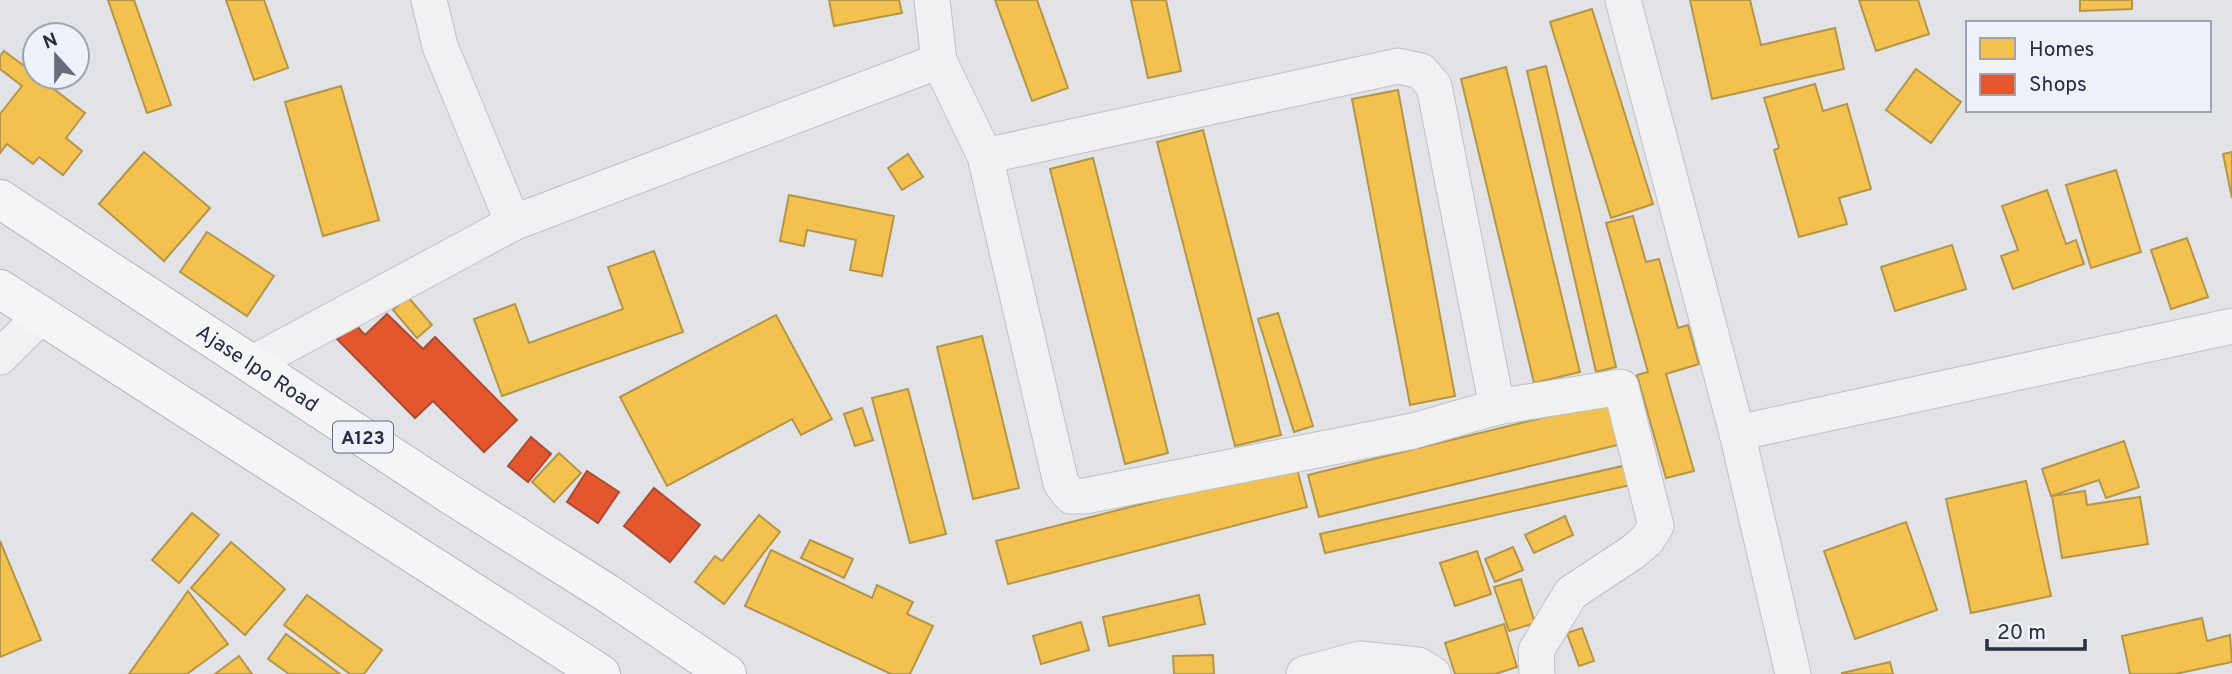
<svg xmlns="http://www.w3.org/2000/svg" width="2232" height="674" viewBox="0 0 2232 674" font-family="Overpass,sans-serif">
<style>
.homes{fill:#f2c14e;stroke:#b5954a;stroke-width:2}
.shops{fill:#e4572e;stroke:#ab4b34;stroke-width:2}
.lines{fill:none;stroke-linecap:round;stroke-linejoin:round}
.minor-casing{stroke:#bfc1c4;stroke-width:37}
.highway-casing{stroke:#b3b6bb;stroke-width:40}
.minor{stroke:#f1f1f3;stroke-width:35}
.highway{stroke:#f5f5f6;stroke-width:38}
.labels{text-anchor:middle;stroke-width:7;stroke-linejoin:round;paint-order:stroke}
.shield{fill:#eef1f7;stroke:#626878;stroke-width:2}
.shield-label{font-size:19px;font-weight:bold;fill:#262e42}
.street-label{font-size:21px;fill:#262e42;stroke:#eef1f7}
</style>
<rect width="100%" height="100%" fill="#e1e3e6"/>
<g class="homes">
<path d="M108,0H134L171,105L147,113Z"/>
<path d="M226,0H264L288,68L254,80Z"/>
<path d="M829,0H899L902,13L834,26Z"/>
<path d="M995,0H1037L1068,88L1032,101Z"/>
<path d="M1131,0H1166L1181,71L1148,78Z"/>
<path d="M1690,0H1750L1761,45L1835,28L1844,69L1712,99Z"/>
<path d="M1859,0H1918L1929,34L1876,51Z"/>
<path d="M2080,0H2132V9L2080,11Z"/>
<path d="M1592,9L1653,204L1611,218L1550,22Z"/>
<path d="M4,51L35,74V77H38L85,113L66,138L82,151L63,175L39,157L33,164L7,144L0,153V114L22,86L0,69V56Z"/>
<path d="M1546,66L1616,367L1596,372L1527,71Z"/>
<path d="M1506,67L1580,372L1534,383L1461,79Z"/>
<path d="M1916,69L1961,102L1931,143L1886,110Z"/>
<path d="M1815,84L1823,111L1847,104L1871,189L1839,198L1847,224L1799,237L1774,150L1779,148L1764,98Z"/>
<path d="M341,86L379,220L323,236L285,102Z"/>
<path d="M1398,90L1455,396L1410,405L1352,99Z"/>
<path d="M1203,130L1281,435L1235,446L1157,142Z"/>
<path d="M144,152L210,208L164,261L99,204Z"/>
<path d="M2232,152V198L2223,154Z"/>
<path d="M908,154L923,177L902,190L888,168Z"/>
<path d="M1093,158L1168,453L1125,464L1050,169Z"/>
<path d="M2116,170L2141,252L2091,268L2066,185Z"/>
<path d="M2047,190L2066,244L2076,240L2084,264L2013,289L2001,256L2018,250L2002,206Z"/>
<path d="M789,195L894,216L882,276L850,270L856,240L807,230L804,246L780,241Z"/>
<path d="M1633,216L1646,262L1659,259L1678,328L1688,325L1699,364L1666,374L1694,471L1666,478L1637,375L1648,372L1606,223Z"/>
<path d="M207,232L274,276L247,316L180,272Z"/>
<path d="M2187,238L2208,297L2171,309L2151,250Z"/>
<path d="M1952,245L1966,289L1895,311L1881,267Z"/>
<path d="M654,251L683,332L502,396L474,319L515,304L529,343L623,309L608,267Z"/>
<path d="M408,297L432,325L417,338L393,310Z"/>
<path d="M1278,313L1313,426L1294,432L1258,319Z"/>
<path d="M776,315L832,419L801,435L792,419L667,486L620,397Z"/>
<path d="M982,336L1019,488L973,499L937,347Z"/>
<path d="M908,389L946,534L910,543L872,398Z"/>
<path d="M1615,400L1626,443L1319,517L1308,475Z"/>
<path d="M862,408L873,440L855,446L844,414Z"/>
<path d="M2124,441L2139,487L2106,498L2099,480L2051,496L2042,469Z"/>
<path d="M559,453L581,473L554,502L532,482Z"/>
<path d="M1296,465L1307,507L1008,584L996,541Z"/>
<path d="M1627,465L1631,485L1325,553L1320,534Z"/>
<path d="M2026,481L2051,596L1971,613L1946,499Z"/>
<path d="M2085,491L2087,505L2140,497L2148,544L2062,558L2052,496Z"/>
<path d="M192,513L219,535L179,583L152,560Z"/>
<path d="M759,515L780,532L724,604L695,582L715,556L722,561Z"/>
<path d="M1565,516L1573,535L1534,553L1525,535Z"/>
<path d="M1906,522L1937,610L1855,639L1824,551Z"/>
<path d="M810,540L853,559L844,578L801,558Z"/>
<path d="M0,541L41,640L0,657Z"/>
<path d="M231,542L285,589L245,635L191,588Z"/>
<path d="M1513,547L1523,570L1495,582L1485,559Z"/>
<path d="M771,550L872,598L877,585L913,602L907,614L933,626L910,674H891L745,606Z"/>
<path d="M1477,551L1491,594L1455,606L1440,563Z"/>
<path d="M1521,579L1535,623L1509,631L1494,587Z"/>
<path d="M188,591L228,644L187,674H129Z"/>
<path d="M307,595L382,650L364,674H350L284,625Z"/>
<path d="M1199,595L1205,624L1109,646L1103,617Z"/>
<path d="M2202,618L2207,641L2230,635L2232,662L2175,674H2130L2122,636Z"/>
<path d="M1081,622L1089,650L1041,664L1033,636Z"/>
<path d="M1504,624L1517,667L1495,674H1455L1445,643Z"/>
<path d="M1582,628L1594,661L1579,666L1567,633Z"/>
<path d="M286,634L340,674H289L268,659Z"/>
<path d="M1213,655L1214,674H1174L1173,656Z"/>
<path d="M239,656L252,674H215Z"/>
<path d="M1890,662L1893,674H1842V673Z"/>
</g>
<g class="shops">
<path d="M387,314L423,349L435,337L517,420L484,452L433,401L415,418L337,339L354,323L365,335Z"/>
<path d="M531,437L551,454L528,482L508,466Z"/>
<path d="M587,471L619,492L598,523L567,502Z"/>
<path d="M654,488L700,525L670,562L624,526Z"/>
</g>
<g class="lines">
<g class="minor-casing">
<g id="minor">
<path d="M429,0L440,46L513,223"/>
<path d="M932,0L939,61L985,156L1061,483L1071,496H1085L1413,431L1497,407L1621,387L1656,526L1647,540L1633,552L1571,593L1536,651L1537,674"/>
<path d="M1623,0L1737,433L1793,674"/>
<path d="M985,156L1398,66L1421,71L1434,86L1497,407"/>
<path d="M0,357L42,315"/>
<path d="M251,364L513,223L939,61"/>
<path d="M1737,433L2232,326"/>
<path d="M1304,674L1360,659L1418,665L1433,674"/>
</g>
</g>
<g class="highway-casing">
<g id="highway">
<path id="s1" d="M0,199L451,495L607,593L727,674"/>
<path d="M0,289L601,674"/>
</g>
</g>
<use href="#minor" class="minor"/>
<use href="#highway" class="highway"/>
</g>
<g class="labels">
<rect class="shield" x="333" y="421.5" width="60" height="31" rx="5"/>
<g class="shield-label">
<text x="363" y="444">A123</text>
</g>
<g class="street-label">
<text dy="7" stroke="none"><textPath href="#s1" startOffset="308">Ajase Ipo Road</textPath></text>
</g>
</g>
<rect x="1966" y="21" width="245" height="91" fill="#eef1f7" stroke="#9ea3af" stroke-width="2"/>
<rect x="1980" y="38" width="35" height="21" fill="#f2c14e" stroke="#9ea3af" stroke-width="2"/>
<text x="2029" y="56" font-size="21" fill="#262e42">Homes</text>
<rect x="1980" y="74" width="35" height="21" fill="#e4572e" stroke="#9ea3af" stroke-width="2"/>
<text x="2029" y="91" font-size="21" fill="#262e42">Shops</text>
<g transform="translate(56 56) rotate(339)"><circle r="33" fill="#eef1f7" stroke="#9ea3af" stroke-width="2"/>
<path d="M0-5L12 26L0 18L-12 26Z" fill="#676d7b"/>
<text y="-10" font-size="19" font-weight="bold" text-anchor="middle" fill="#262e42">N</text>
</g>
<path d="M1987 639v10h98v-10" fill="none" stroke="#262e42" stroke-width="3.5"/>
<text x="1997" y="639" font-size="21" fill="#262e42" stroke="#eef1f7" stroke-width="5" paint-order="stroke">20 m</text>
</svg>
